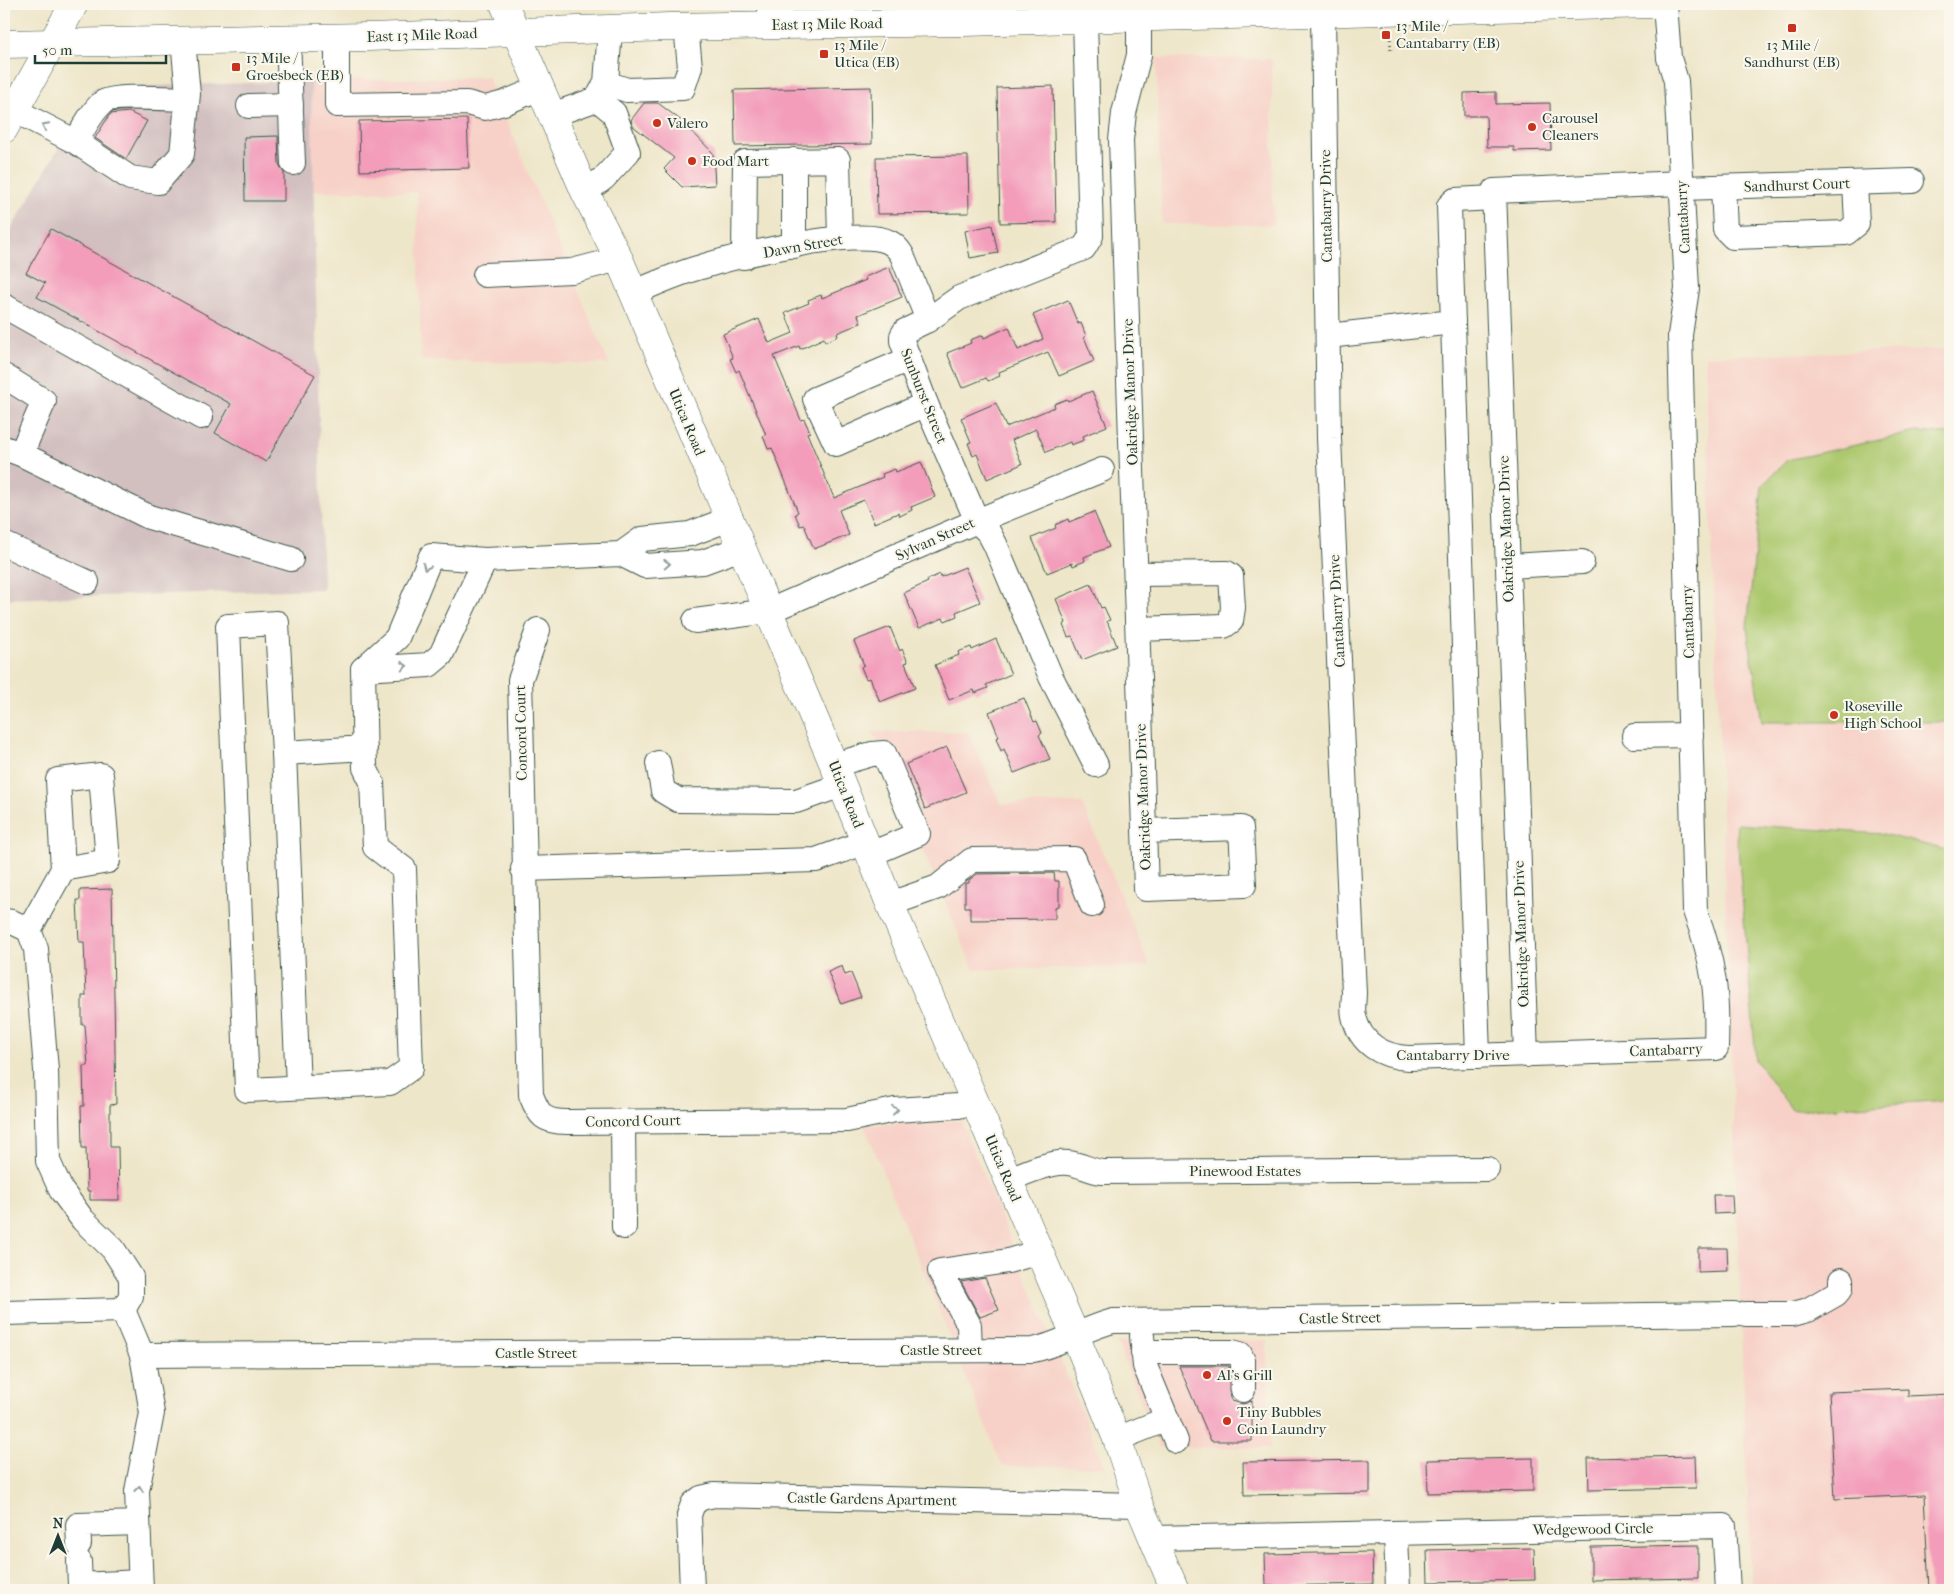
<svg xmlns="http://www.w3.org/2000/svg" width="1954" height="1594" viewBox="0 0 1954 1594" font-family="'IM FELL French Canon',serif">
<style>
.built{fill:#f7d1c7}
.industrial{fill:#d2bfc0}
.green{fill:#adc96f;stroke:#668352}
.building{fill:#f39dbb}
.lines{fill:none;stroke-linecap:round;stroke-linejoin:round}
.minor-casing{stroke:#3e564a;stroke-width:26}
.major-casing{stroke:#3e564a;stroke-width:29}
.path{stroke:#3e564a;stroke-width:3;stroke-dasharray:1 4;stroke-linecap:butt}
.minor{stroke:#fff;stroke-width:24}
.major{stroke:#fff;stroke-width:28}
.oneway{stroke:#8f9e9a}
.poi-dot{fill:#c8321e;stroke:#fbf7ec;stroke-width:2}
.labels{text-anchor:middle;stroke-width:4;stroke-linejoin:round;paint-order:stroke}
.street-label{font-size:15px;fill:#1f3d34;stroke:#fbf7ec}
.poi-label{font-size:15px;fill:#1f3d34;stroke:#fbf7ec;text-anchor:start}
</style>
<rect width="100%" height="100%" fill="#fbf7ec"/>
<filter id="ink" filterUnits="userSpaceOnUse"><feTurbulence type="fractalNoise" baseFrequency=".02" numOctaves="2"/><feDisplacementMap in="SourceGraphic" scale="10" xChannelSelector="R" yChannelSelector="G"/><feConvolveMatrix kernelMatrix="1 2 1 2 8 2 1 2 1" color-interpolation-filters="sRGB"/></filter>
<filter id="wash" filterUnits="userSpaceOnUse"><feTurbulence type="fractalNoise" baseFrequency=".0096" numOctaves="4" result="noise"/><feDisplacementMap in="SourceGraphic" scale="20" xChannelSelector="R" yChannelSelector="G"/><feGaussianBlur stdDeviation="1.12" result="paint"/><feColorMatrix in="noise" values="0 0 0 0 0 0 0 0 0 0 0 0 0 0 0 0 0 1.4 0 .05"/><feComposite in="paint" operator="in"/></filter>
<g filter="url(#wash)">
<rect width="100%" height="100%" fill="#eee6c9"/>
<g class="built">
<path d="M1156,58L1272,59L1273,225L1162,224Z"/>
<path d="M488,77L609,364L421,361L417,192L313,191L311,81Z"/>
<path d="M1950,349V1590H1751L1705,356Z"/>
<path d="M873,732H968L1001,804L1082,803L1150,966L974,970Z"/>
<path d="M961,1121L1105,1467L1002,1466L864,1125Z"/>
<path d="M1267,1340L1270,1448L1159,1447L1117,1342Z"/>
</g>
<path class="industrial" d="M311,81L323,589L4,599V241L94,88Z"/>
<g class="green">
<path d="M1916,432L1950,434V722H1762L1747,628L1762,486L1787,460Z"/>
<path d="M1736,824L1883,834L1950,851V1100L1792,1110L1756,1060Z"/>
</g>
<g id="blocks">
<g class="building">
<path d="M1053,86L1056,222L1000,223L997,88Z"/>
<path d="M871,87L872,144L735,146L734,90Z"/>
<path d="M1496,92V104L1550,103L1551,150L1514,151V147H1487L1486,116H1464V93Z"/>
<path d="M644,103H658L683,122L713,153L715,185L682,187L664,169L674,158L633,126L631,120Z"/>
<path d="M129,112L147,121L126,159L95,138L110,114Z"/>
<path d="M467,119L469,168L360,171L359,121Z"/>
<path d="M278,136L279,164L284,173V201H245L244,137Z"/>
<path d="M968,156L969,213L877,214L876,157Z"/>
<path d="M992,225L998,253L970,258L965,231Z"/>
<path d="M51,229L315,375L266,462L215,433L231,404L37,297L45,283L26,273Z"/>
<path d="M889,267L902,297L858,315L861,323L837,333L838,336L825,342L824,338L800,349L799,346L774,356L801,420L804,419L810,432L807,433L834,498L883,477L882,474L895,469L896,472L921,462L935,497L911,507L912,510L900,516L898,513L874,523L864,500L839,510L849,535L814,549L804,525L800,526L795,514L798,512L772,448L768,449L763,436L766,435L739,370L736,372L730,359L733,358L723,334L759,319L769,343L793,333L785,313L809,303L808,300L821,295L822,298L866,280L865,277Z"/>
<path d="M1068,300L1078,324L1081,323L1086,336L1084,337L1094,361L1059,376L1048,352L999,372L1000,376L988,381L986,378L962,388L947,353L971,343L970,340L983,335L984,338L1009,327L1018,350L1043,339L1033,315Z"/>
<path d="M1092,391L1107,426L1083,436L1084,440L1071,445L1070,442L1046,452L1036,429L1012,440L1022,464L987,479L977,454L973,456L968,443L971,442L961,418L996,403L1006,427L1055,407L1054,404L1067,399L1068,401Z"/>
<path d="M1094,512L1109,547L1084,557L1085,561L1073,566L1072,563L1047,573L1032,538L1056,528L1055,525L1068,519L1069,522Z"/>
<path d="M965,567L980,602L956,612L957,616L945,621L943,618L919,628L904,593L928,582L927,580L940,574L941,577Z"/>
<path d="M1091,584L1101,608L1104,607L1110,620L1107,621L1117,646L1082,660L1072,636L1068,637L1063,625L1066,623L1056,599Z"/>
<path d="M890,627L900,651L902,649L908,662L905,663L915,688L880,702L870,678L866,679L861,667L864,665L854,641Z"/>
<path d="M996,639L1011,674L986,685L988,688L975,693L974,690L949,700L935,665L959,655L958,652L971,647L972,650Z"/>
<path d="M1024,698L1034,722L1037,721L1042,733L1039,735L1050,759L1014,773L1004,749L1001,751L996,738L999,737L989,712Z"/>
<path d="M947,747L966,792L925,809L906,764Z"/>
<path d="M1054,873L1055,881H1059V906L1055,907V919L970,920V907H965V883H969V880L977,874Z"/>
<path d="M112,889L116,1104L110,1105V1147H118L119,1200H90V1191H87L86,1148H82L81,1106H84L83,1066H88L85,1025H82V996H86L84,942H79L77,900H80V890Z"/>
<path d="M842,966L845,975L851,973L861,997L841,1004L828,972Z"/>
<path d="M1713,1195H1732L1733,1213L1714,1214Z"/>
<path d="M1698,1248H1727L1728,1271L1698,1272Z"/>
<path d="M985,1278L999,1310L980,1317L961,1282Z"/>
<path d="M1179,1366H1229V1390L1232,1401L1243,1404L1252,1401V1441H1211Z"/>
<path d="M1908,1389V1396L1950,1394V1590H1929L1924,1495L1835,1499L1829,1392Z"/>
<path d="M1695,1456L1696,1488L1589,1490L1588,1458Z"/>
<path d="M1533,1458V1491L1428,1493L1427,1460Z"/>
<path d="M1370,1460V1493L1244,1495L1243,1462Z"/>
<path d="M1698,1545V1578L1591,1580V1547Z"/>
<path d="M1534,1548L1535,1580L1428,1582L1427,1550Z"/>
<path d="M1372,1552L1373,1584L1266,1586L1265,1554Z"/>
</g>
</g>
</g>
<g filter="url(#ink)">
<use href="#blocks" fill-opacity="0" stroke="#3e564a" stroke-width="1"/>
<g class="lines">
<g class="minor-casing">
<g id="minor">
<path d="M770,4V25"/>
<path d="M963,4V22"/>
<path d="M1323,13L1329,438L1354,993C1354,1000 1352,1009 1354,1016C1360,1044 1383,1057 1409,1058L1716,1048C1718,994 1714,962 1695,911L1680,335L1687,289L1676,81L1669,58L1665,4"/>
<path d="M1139,18V55L1124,113L1121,140C1130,389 1138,639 1146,889L1244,885L1241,828L1144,831"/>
<path d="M1085,19L1091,236L1084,248L959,298L928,320L905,331L902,336V341L926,404L977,521L989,533L995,544L1051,677L1096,765"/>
<path d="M337,37V105L467,103L485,108L504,103L540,88"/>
<path d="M288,38L293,163"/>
<path d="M606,83L627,90L683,88L690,67L686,27"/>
<path d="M599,95L606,83L610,29"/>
<path d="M249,106L291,105"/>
<path d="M14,110L76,142L130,178L158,182L182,154L188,94L183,40"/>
<path d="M552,115L597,99L614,113L628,152L604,178L585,192"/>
<path d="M76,142C83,129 91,113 102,103C111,94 172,99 187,99"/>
<path d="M794,160V246"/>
<path d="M1723,187L1725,229L1733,237L1846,233L1857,224L1855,183"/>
<path d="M1682,188L1912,181"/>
<path d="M744,257L745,162L838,160L840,237"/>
<path d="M485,275L572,271L619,259"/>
<path d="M633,293C655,284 678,273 701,267C736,256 859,226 889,242C895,245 899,250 902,255L928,320"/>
<path d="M4,306L201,417"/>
<path d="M1328,336L1453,322"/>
<path d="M909,359L815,399L836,444L926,404"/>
<path d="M4,376L44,401L21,454"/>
<path d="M4,448L21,454L149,517L291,559"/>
<path d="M4,544L87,582"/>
<path d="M621,554L642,539L690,534L729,519"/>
<path d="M1508,566L1582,562"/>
<path d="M1136,574L1227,573L1231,576L1233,608L1231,621L1224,626L1138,629"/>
<path d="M695,621L769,611L977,521L1102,470"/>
<path d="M538,630L520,680L531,1095C539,1116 544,1122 567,1122L847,1120L895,1110L958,1106L975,1102"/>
<path d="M363,669L429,665L441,655L485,560"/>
<path d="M1634,736L1691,735"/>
<path d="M365,748L284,753L277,623L228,626L247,1090L390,1083L411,1068L404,869L375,847L372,782L365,768L363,669L397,638L431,556L485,560L621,554L645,566L703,562L741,548"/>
<path d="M284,753L298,1087"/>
<path d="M658,763L663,791L678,800L796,801L842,785"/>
<path d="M834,765L872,754L884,753L918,834L871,854"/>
<path d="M523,869L816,860L866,842"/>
<path d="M890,904L938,887L972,860L1074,859L1092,905"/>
<path d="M4,921L12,922L29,930L36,949L46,1070L48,1161L61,1190L83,1220L113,1249L131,1277V1296L123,1310"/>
<path d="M29,930L63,869L58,780L101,775L108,861L63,869"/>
<path d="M1526,1055L1494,191L1682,183"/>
<path d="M1478,1056L1449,206L1455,200L1494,198"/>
<path d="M623,1121L624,1227"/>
<path d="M1008,1180C1024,1173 1051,1161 1068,1163C1080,1164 1091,1171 1102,1172L1487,1169"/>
<path d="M4,1313L123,1310L142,1355L152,1413L137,1491L141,1590"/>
<path d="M1746,1314H1793L1808,1310L1836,1294L1841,1288V1280"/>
<path d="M1142,1336L1145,1366L1176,1441"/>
<path d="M970,1350L969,1325L940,1271L1008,1261L1039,1252"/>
<path d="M1143,1352H1232L1240,1354L1243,1361V1390"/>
<path d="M142,1355L1033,1350C1061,1344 1086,1328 1113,1321L1734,1314"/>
<path d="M1117,1439L1167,1419"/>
<path d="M1396,1533L1398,1590"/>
<path d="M1153,1538L1724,1526L1728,1590"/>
<path d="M79,1544L78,1525L138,1523"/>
<path d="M79,1561L80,1585L140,1582"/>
<path d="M692,1590L689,1515L693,1504L701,1498L714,1495L1139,1505"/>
</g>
</g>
<g class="major-casing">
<g id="major">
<path d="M504,4L585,192L619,259L834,765L890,904L1075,1335L1117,1439L1139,1505L1175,1590"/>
<path d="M4,44L368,37L670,27L963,22L1651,4"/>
<path d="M4,129L74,4"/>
</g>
</g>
<path class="path" d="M1390,34L1391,54"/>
<use href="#minor" class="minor"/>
<use href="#major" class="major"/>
</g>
<defs><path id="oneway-chevron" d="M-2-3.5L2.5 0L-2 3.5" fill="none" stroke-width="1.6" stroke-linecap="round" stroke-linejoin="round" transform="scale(1.25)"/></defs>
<g class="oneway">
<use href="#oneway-chevron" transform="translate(45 126) rotate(-153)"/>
<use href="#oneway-chevron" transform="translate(667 564) rotate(-3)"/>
<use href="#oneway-chevron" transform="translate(426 567) rotate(113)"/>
<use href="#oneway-chevron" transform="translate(404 666) rotate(-3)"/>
<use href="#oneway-chevron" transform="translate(895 1110) rotate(-6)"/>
<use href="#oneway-chevron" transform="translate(139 1489) rotate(-84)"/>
</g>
</g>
<g class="poi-dot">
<rect x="1787" y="23" width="10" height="10" rx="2.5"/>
<rect x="1381" y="30" width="10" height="10" rx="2.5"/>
<rect x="819" y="49" width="10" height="10" rx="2.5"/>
<rect x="231" y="62" width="10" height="10" rx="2.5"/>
<circle cx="657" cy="123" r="5"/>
<circle cx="1532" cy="127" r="5"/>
<circle cx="692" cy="161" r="5"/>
<circle cx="1834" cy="715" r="5"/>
<circle cx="1207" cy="1375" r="5"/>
<circle cx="1227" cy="1421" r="5"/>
</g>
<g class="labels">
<g class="street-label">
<text transform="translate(827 24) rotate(-1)" y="5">East 13 Mile Road</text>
<text transform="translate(422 35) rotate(-2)" y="5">East 13 Mile Road</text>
<text transform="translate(1797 185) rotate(-2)" y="5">Sandhurst Court</text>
<text transform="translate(1326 206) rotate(-91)" y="5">Cantabarry Drive</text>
<text transform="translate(1683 217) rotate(-93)" y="5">Cantabarry</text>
<text transform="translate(803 246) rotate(-10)" y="5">Dawn Street</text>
<text transform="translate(1130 392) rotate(-92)" y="5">Oakridge Manor Drive</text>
<text transform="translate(924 396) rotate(68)" y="5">Sunburst Street</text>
<text transform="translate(687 422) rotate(67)" y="5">Utica Road</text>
<text transform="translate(1506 529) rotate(-92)" y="5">Oakridge Manor Drive</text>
<text transform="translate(935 539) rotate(-24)" y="5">Sylvan Street</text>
<text transform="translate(1337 611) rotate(-93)" y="5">Cantabarry Drive</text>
<text transform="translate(1688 622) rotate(-92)" y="5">Cantabarry</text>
<text transform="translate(521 733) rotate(-91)" y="5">Concord Court</text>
<text transform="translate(846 794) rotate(68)" y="5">Utica Road</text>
<text transform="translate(1143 797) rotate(-92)" y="5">Oakridge Manor Drive</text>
<text transform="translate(1521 934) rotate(-92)" y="5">Oakridge Manor Drive</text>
<text transform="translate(1666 1050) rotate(-2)" y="5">Cantabarry</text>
<text x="1453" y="1060">Cantabarry Drive</text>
<text transform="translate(633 1121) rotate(-1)" y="5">Concord Court</text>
<text transform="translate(1003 1168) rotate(67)" y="5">Utica Road</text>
<text x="1245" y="1176">Pinewood Estates</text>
<text transform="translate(1340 1318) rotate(-1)" y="5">Castle Street</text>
<text x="941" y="1355">Castle Street</text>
<text x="536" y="1358">Castle Street</text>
<text transform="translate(872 1499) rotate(1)" y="5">Castle Gardens Apartment</text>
<text transform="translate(1593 1529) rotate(-1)" y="5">Wedgewood Circle</text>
</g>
<g class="poi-label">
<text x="1396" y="31">13 Mile /<tspan x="1396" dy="17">Cantabarry (EB)</tspan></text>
<text x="834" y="50">13 Mile /<tspan x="834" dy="17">Utica (EB)</tspan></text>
<text x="1792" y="50" text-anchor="middle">13 Mile /<tspan x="1792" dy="17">Sandhurst (EB)</tspan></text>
<text x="246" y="63">13 Mile /<tspan x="246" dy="17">Groesbeck (EB)</tspan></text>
<text x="1542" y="123">Carousel<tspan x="1542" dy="17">Cleaners</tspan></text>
<text x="667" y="128">Valero</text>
<text x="702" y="166">Food Mart</text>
<text x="1844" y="711">Roseville<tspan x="1844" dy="17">High School</tspan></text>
<text x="1217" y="1380">Al's Grill</text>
<text x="1237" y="1417">Tiny Bubbles<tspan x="1237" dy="17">Coin Laundry</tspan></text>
</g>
</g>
<rect width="1954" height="1594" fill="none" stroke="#fbf7ec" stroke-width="20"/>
<g transform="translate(58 1536)" stroke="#fbf7ec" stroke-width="4" paint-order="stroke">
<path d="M0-4L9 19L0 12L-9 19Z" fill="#1f3d34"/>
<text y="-8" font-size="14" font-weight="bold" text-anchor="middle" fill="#1f3d34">N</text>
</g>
<path d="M35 55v8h131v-8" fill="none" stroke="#1f3d34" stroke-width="2.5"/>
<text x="42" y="55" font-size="15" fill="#1f3d34" stroke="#fbf7ec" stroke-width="4" paint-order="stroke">50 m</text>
</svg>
